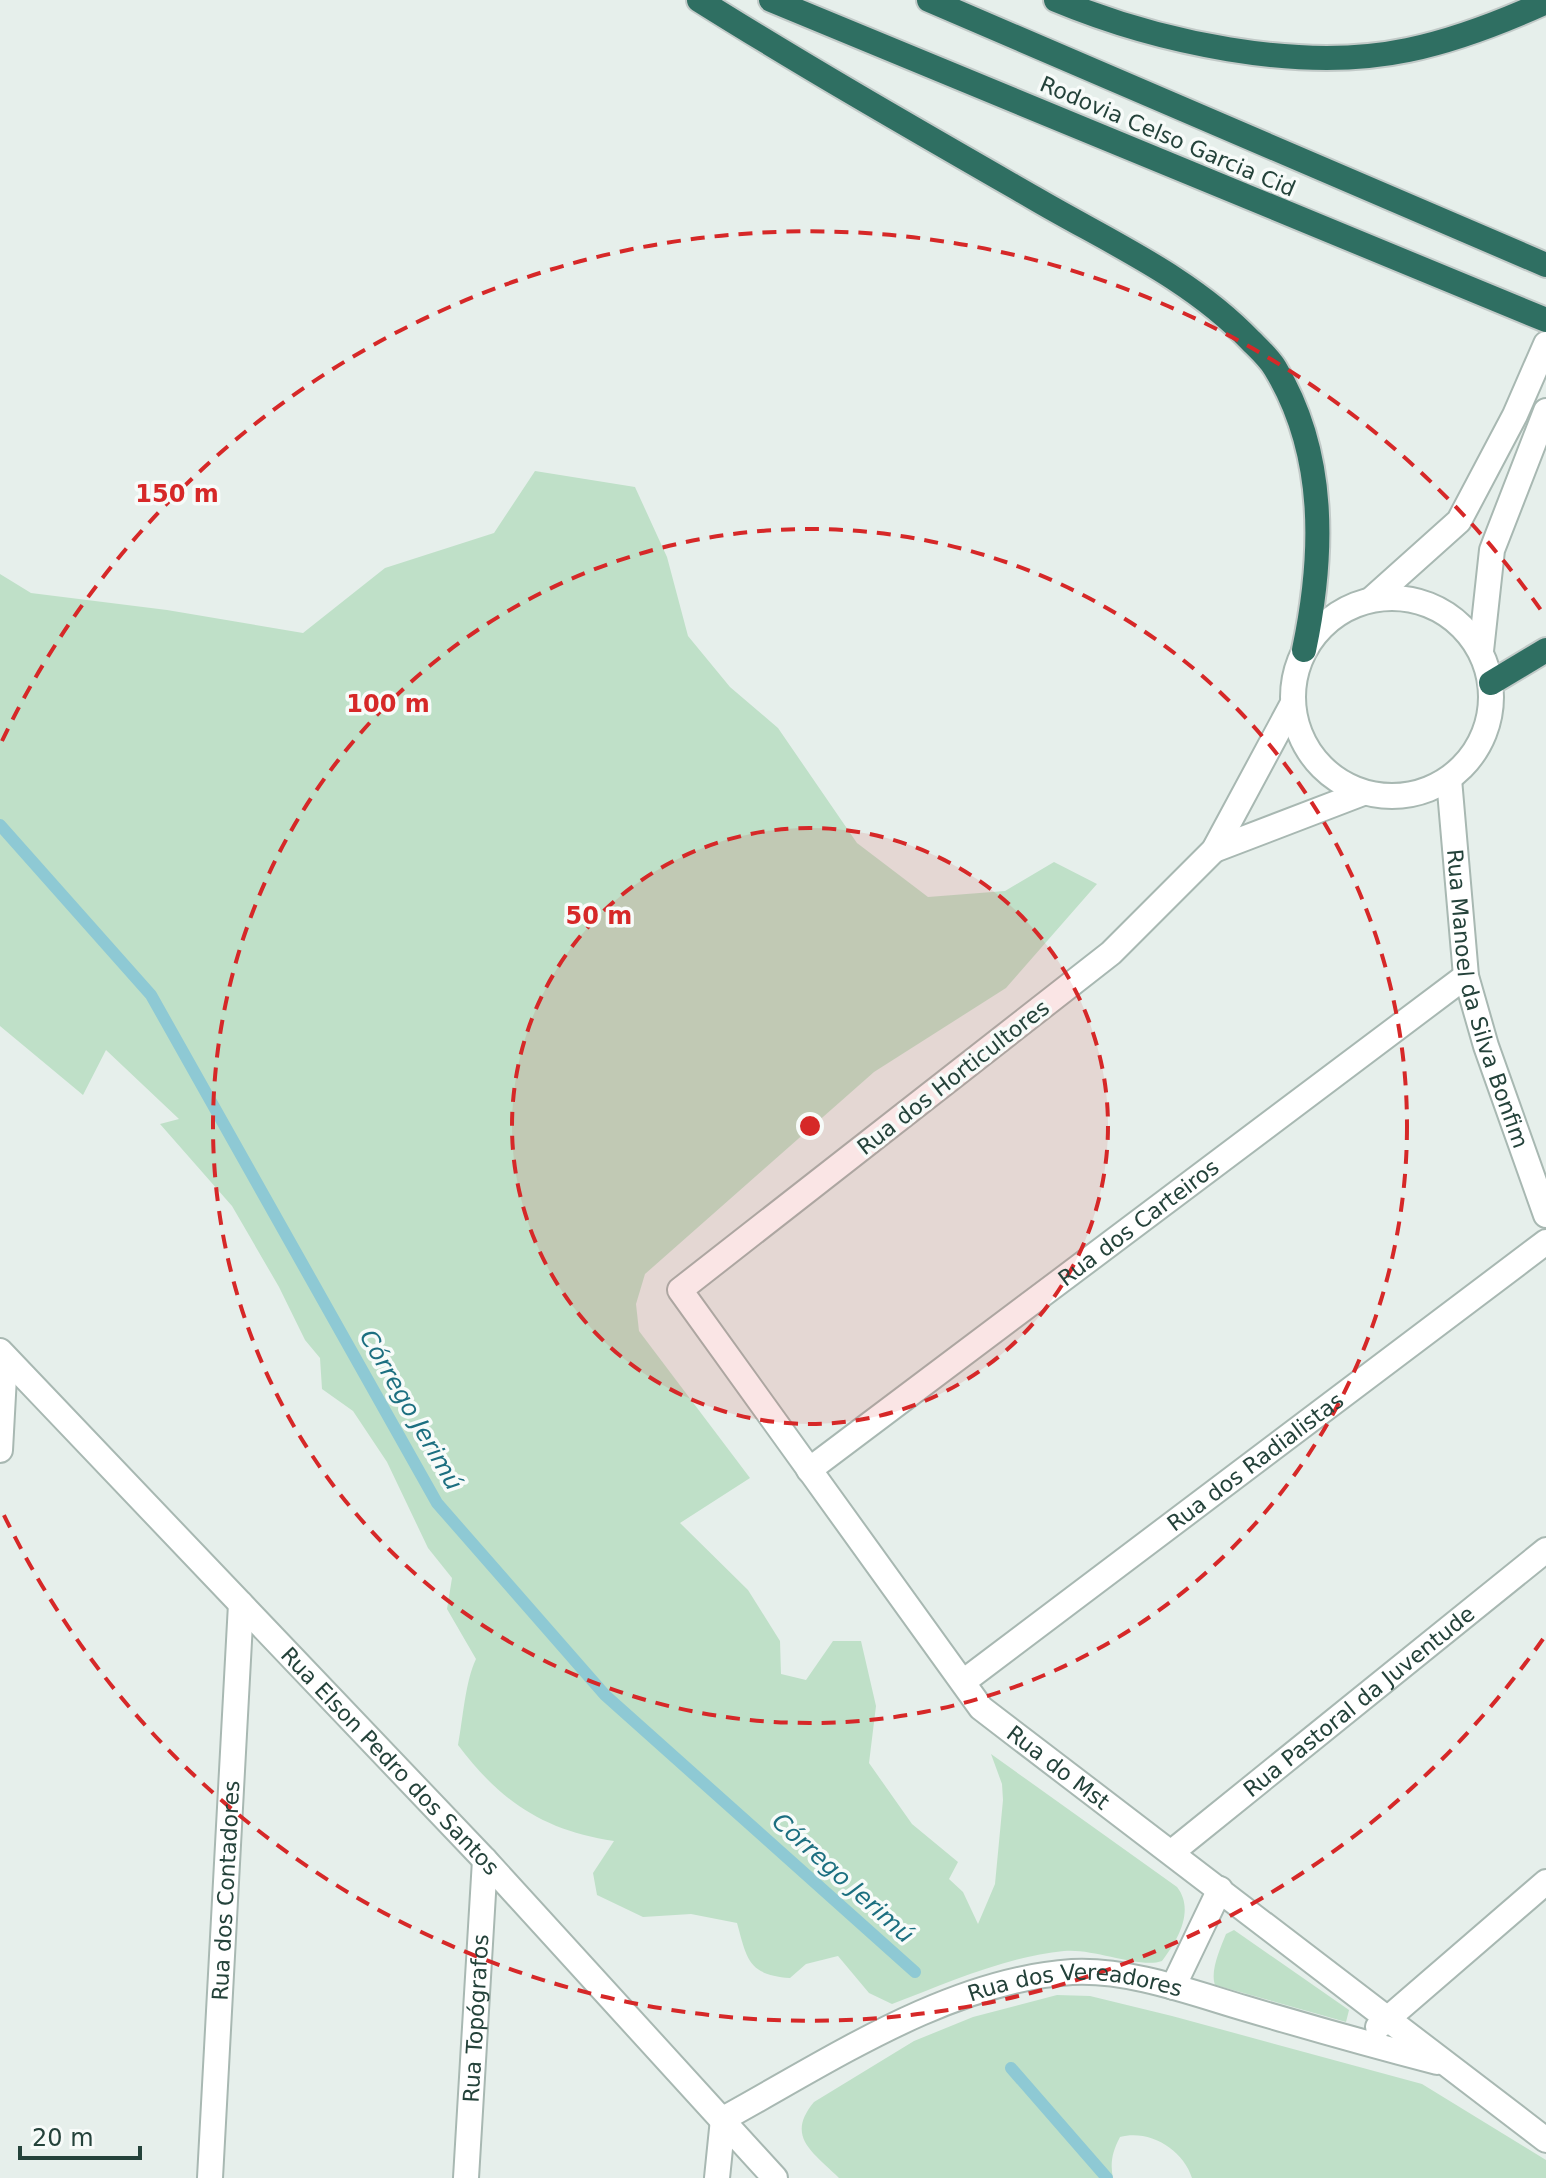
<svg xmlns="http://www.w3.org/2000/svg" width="1546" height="2178" viewBox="0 0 1546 2178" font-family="'DejaVu Sans',sans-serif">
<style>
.green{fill:#bfe0c8}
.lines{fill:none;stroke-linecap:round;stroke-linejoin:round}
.stream{stroke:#8ec9d4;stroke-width:12}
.minor-casing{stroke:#a8b8b2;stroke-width:28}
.motorway-casing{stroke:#c2cac8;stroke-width:28}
.minor{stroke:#fff;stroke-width:24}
.motorway{stroke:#2f6f62;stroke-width:24}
.ring{fill:none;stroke:#d62828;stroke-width:4;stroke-dasharray:14 10}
.labels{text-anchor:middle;stroke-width:7;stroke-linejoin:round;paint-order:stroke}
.street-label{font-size:22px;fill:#24423a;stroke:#f7fbf9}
.water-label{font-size:24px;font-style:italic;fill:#1c6f80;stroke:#f7fbf9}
.centre{fill:#d62828;stroke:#f7fbf9;stroke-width:4}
.ring-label{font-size:24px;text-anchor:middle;font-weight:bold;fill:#d62828;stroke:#f7fbf9;stroke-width:7;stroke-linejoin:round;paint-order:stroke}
</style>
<rect width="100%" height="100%" fill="#e6efeb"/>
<g class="green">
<path d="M535,471L635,487L667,557L688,636L730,687L778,728L857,843L928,897L1005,891L1054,862L1097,884L1006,988L874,1072L645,1274L636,1304L639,1331L750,1478L680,1523L748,1590L780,1641L781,1674L806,1680L833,1641H861L876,1706L869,1763L912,1824L958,1862L949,1879L963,1892L978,1924L995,1884L1003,1800L1002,1784L991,1754L1177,1887C1195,1910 1178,1940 1162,1961C1140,1969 1094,1948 1064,1951C1004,1957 948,1983 892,2004L869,1993L838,1956L806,1964L790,1978C748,1975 747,1959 737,1923L691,1914L643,1917L597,1895L593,1873L614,1841C544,1831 500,1801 458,1745C463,1719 465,1682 476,1659L447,1609L452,1578L428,1548L387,1462L353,1411L322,1389L320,1358L305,1340L279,1287L232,1206L160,1124L179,1119L106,1050L83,1095L0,1026V574L31,593L167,610L303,633L385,568L494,533Z"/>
<path d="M1234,1930L1349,2010L1346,2022L1215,1985C1210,1971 1220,1949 1226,1934Z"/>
<path d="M1057,1995L1090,1996L1172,2016L1422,2084L1546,2160V2178H1192C1183,2149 1149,2129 1120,2137C1112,2152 1110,2164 1113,2178H839C813,2152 785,2137 814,2102L914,2041L973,2017Z"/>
</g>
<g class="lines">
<g class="stream">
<path d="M0,825L151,995L437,1503L605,1695L915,1972"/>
<path d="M1011,2068L1107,2178"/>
</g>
<g class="minor-casing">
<g id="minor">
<circle cx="1392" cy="697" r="99"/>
<path d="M1373,598L1459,521L1515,415L1546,344"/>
<path d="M1481,651L1492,550L1546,411"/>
<path id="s1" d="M1292,705L1214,850L1111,953L680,1290L981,1708L1546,2140"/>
<path id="s2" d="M1449,779L1466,976L1486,1046L1546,1215"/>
<path d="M1214,850L1363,793"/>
<path id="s3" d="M0,1351L485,1860L775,2178"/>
<path d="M0,1450L5,1358"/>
<path id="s4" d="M809,1470L1466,976"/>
<path id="s5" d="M963,1682L1546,1242"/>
<path id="s6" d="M1172,1852L1546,1550"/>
<path d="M1173,1987L1220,1889"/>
<path d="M1378,2027L1546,1882"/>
<path id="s7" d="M210,2178L241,1604"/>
<path id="s8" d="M466,2178L485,1860"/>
<path id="s9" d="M717,2178L723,2119C829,2061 949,1980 1072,1972C1129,1969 1190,1992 1244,2008C1308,2027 1372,2045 1437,2062"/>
</g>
</g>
<g class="motorway-casing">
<g id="motorway">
<path d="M699,0C809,69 921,133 1034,198C1109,242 1190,277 1251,341C1259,349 1269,358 1275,368C1327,454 1324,555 1304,650"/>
<path d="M771,0L1546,320"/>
<path d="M929,0L1546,265"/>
<path d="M1056,0C1157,42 1299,73 1408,50C1456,40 1502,22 1546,2"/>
<path d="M1491,683L1546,650"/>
</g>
</g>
<use href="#minor" class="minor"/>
<use href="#motorway" class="motorway"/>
</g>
<circle cx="810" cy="1126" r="298" fill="#d62828" fill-opacity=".12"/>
<g class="ring">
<circle cx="810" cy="1126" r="298"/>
<circle cx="810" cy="1126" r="597"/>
<path d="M1543 1639A895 895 0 0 1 2 1511M2 741A895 895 0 0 1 1543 613"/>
</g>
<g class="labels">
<g class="street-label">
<text transform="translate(1168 136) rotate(23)" y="8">Rodovia Celso Garcia Cid</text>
<text dy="8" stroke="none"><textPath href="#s2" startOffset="224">Rua Manoel da Silva Bonfim</textPath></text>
<text transform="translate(953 1077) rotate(-38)" y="8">Rua dos Horticultores</text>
<text dy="8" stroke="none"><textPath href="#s4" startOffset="412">Rua dos Carteiros</textPath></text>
<text dy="8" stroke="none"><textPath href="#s5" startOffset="366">Rua dos Radialistas</textPath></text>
<text dy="8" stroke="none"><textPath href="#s6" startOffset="240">Rua Pastoral da Juventude</textPath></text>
<text dy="8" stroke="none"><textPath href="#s3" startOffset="566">Rua Elson Pedro dos Santos</textPath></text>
<text dy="8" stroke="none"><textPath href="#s1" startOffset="1470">Rua do Mst</textPath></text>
<text dy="8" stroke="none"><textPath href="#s7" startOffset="288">Rua dos Contadores</textPath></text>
<text dy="8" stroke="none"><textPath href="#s9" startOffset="444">Rua dos Vereadores</textPath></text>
<text dy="8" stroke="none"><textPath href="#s8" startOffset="160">Rua Topógrafos</textPath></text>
</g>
<g class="water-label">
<text transform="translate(411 1410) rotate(60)" y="8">Córrego Jerimú</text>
<text transform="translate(843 1878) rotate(42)" y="8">Córrego Jerimú</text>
</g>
</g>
<circle cx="810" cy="1126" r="12" class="centre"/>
<g class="ring-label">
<text x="177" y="502">150 m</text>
<text x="388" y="712">100 m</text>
<text x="599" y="924">50 m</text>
</g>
<path d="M20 2146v12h120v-12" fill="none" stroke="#24423a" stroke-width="4"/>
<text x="32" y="2146" font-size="24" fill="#24423a" stroke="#f7fbf9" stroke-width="6" paint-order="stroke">20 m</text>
</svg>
